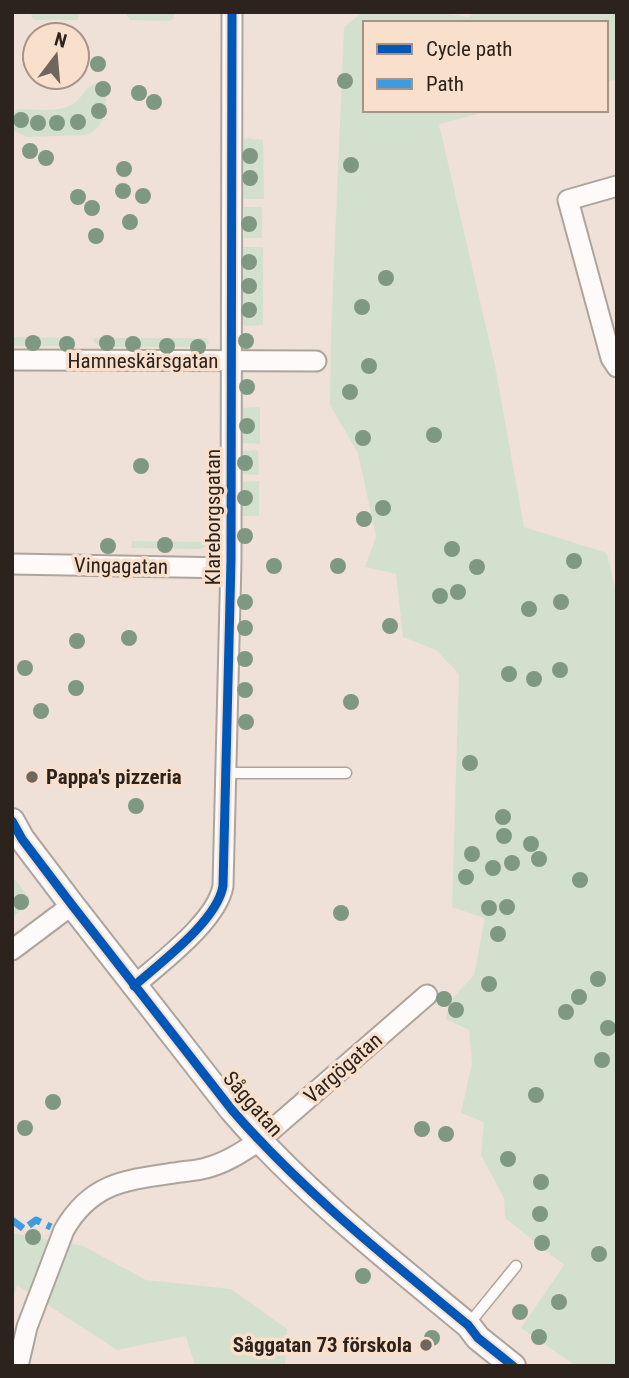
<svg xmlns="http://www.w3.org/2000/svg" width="629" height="1378" viewBox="0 0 629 1378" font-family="'Roboto Condensed',sans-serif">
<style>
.green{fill:#d4e0ce}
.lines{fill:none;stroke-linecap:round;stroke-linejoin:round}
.service-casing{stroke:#aea49c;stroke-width:13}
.minor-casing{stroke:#aea49c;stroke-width:23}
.tertiary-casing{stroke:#aea49c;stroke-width:28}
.service{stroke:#fdfaf9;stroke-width:10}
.minor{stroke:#fdfaf9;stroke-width:19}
.tertiary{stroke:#fdfaf9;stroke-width:24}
.quiet{stroke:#3d9cdf;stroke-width:7;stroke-dasharray:14 7;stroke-linecap:butt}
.cycleway-casing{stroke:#f9e0cd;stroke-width:13}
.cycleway{stroke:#0057b8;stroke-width:9}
.tree{fill:#7f9881}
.poi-dot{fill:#70665d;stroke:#f9e0cd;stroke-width:2.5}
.labels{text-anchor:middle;stroke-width:7;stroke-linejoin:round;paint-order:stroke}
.street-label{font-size:21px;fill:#2c231c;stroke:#f9e0cd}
.poi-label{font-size:21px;font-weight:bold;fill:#2c231c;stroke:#f9e0cd;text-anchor:start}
</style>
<rect width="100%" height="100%" fill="#efe1d7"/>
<g class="green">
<path d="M31,12H80V13L77,20H35L32,18Z"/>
<path d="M127,12H175L173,19L170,21L130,20L127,16Z"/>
<path d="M363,12H434L468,17L477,12H617V79L606,82V23H365V110H493L439,124L495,366L524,527L607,553L617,597V1366H576L521,1328L564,1265L505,1218L504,1198L481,1155L484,1122L461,1113L472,1063L469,1030L446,1019L449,1002L474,975L485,918L452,907L459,674L436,650L403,637L396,574L365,567L376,537L358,453L330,405L331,335L344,27Z"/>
<path d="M98,83L106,85C106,104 107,129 86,135L27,137L12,130V114L18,109C34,109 58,113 73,104C84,97 83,87 98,83Z"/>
<path d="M246,138L263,140L264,199H245L243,197L244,140Z"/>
<rect x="244" y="207" width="18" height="31"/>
<path d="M241,247H263V325L245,326L242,323Z"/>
<path d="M12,337L73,338L75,340L70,346H12Z"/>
<path d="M94,338H207L209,342L206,347H105L96,344L93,340Z"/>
<path d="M260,407V444L241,443V408Z"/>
<path d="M258,450L259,475L240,474V451Z"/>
<path d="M259,481V516H240L239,482Z"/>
<path d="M132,541L208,542L209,545L200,549L131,548Z"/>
<path d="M12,876L29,897L30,902L12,918Z"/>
<path d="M12,1233L83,1246L146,1280L231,1289L287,1329L285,1366H195L186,1336L117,1350L17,1285L12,1300Z"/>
</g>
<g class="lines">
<g class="service-casing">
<g id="service">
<path d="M225,775L235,773H346"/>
<path d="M468,1325L516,1266"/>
</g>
</g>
<g class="minor-casing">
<g id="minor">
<path d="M617,186L568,200L611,358L617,367"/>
<path d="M12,360L316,361"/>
<path d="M12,564L230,568"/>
<path d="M12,950L72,905"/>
<path d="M134,986C161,962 217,921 223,886L231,560L232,12"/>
<path d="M18,1366L27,1327L64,1230C91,1183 125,1180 174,1173C185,1171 196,1171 206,1168C226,1163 242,1152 259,1141L427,995"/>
</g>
</g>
<g class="tertiary-casing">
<path id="tertiary" d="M12,821L22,839L72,905L232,1110C302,1191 386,1257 468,1325L478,1338L513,1366"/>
</g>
<use href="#service" class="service"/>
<use href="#minor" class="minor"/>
<use href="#tertiary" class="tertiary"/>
<path class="quiet" d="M12,1220L24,1229L36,1220L51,1227"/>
<g class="cycleway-casing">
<g id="cycleway">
<path d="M12,821L22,839L72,905L232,1110C302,1191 386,1257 468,1325L478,1338L513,1366"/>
<path d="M134,986C161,962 217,921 223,886L231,560L232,12"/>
</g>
</g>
<use href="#cycleway" class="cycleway"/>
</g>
<g class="tree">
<circle cx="98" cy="64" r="8"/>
<circle cx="345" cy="81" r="8"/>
<circle cx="103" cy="89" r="8"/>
<circle cx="139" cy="93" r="8"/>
<circle cx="154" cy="102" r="8"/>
<circle cx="99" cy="111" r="8"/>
<circle cx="21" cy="120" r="8"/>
<circle cx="78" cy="122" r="8"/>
<circle cx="38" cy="123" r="8"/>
<circle cx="57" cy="123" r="8"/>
<circle cx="30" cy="151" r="8"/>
<circle cx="250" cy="156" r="8"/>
<circle cx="46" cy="158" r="8"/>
<circle cx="351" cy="165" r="8"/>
<circle cx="124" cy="169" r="8"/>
<circle cx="250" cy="178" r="8"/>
<circle cx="123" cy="191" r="8"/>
<circle cx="143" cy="196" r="8"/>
<circle cx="78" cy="197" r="8"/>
<circle cx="92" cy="208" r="8"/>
<circle cx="130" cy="222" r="8"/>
<circle cx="249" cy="224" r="8"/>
<circle cx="96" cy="236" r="8"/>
<circle cx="249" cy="262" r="8"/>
<circle cx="386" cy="278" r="8"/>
<circle cx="249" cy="286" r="8"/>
<circle cx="362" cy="307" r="8"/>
<circle cx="249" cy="310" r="8"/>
<circle cx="246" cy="341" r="8"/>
<circle cx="33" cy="343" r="8"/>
<circle cx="107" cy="343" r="8"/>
<circle cx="67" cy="344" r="8"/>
<circle cx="133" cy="344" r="8"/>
<circle cx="167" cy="346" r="8"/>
<circle cx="198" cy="347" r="8"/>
<circle cx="369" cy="366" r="8"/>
<circle cx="247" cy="387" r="8"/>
<circle cx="350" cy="392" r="8"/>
<circle cx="247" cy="426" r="8"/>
<circle cx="434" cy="435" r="8"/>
<circle cx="363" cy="438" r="8"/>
<circle cx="245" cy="463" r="8"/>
<circle cx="141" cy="466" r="8"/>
<circle cx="245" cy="498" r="8"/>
<circle cx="383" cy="508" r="8"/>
<circle cx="364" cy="519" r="8"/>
<circle cx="245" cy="536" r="8"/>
<circle cx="165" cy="545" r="8"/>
<circle cx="108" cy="546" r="8"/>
<circle cx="452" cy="549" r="8"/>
<circle cx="574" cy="561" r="8"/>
<circle cx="274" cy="566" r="8"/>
<circle cx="338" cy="566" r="8"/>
<circle cx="477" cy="567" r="8"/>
<circle cx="458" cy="592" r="8"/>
<circle cx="440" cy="596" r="8"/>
<circle cx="245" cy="602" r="8"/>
<circle cx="561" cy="602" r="8"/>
<circle cx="529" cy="609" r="8"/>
<circle cx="390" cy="626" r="8"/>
<circle cx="245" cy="628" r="8"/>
<circle cx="129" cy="638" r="8"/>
<circle cx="77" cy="641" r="8"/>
<circle cx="245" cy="659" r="8"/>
<circle cx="25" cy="668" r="8"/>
<circle cx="560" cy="670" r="8"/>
<circle cx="509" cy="674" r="8"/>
<circle cx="534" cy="679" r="8"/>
<circle cx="76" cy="688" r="8"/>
<circle cx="245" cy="690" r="8"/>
<circle cx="351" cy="702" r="8"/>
<circle cx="41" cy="711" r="8"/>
<circle cx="246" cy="722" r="8"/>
<circle cx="470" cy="763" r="8"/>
<circle cx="136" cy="806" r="8"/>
<circle cx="503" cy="817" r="8"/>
<circle cx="504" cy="836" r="8"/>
<circle cx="531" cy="844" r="8"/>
<circle cx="472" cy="854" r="8"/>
<circle cx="539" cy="859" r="8"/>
<circle cx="512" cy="863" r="8"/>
<circle cx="493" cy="868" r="8"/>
<circle cx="466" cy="877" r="8"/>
<circle cx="580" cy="880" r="8"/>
<circle cx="21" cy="902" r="8"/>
<circle cx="507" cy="907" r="8"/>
<circle cx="489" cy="908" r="8"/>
<circle cx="341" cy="913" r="8"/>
<circle cx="498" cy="934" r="8"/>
<circle cx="598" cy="979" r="8"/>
<circle cx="489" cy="984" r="8"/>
<circle cx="579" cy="997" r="8"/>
<circle cx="444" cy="999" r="8"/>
<circle cx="456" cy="1010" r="8"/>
<circle cx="566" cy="1012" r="8"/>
<circle cx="608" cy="1028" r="8"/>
<circle cx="602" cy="1060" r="8"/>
<circle cx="536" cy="1095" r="8"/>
<circle cx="53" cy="1102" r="8"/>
<circle cx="25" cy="1128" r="8"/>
<circle cx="422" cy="1129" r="8"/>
<circle cx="446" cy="1134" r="8"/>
<circle cx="508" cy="1159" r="8"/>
<circle cx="541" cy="1182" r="8"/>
<circle cx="540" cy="1214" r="8"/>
<circle cx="33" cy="1237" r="8"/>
<circle cx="542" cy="1243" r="8"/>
<circle cx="599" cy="1254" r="8"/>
<circle cx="363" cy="1276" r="8"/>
<circle cx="559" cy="1302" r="8"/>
<circle cx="520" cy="1312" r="8"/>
<circle cx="539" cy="1337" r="8"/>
<circle cx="432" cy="1338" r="8"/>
</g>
<g class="poi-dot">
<circle cx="32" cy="777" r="7"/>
<circle cx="426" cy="1345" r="7"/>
</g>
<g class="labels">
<g class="street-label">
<text x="143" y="368">Hamneskärsgatan</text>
<text transform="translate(213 517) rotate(-90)" y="7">Klareborgsgatan</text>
<text transform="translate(121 566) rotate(1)" y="7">Vingagatan</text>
<text transform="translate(343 1068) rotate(-41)" y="7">Vargögatan</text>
<text transform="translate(253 1104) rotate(49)" y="7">Såggatan</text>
</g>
<g class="poi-label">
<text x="46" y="784">Pappa's pizzeria</text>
<text x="412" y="1352" text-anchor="end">Såggatan 73 förskola</text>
</g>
</g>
<rect width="629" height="1378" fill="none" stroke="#2c231c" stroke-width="28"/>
<rect x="363" y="21" width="245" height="91" fill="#f9e0cd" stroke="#a79486" stroke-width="2"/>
<rect x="377" y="44" width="35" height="10" fill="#0057b8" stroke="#a79486" stroke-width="2"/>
<text x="426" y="56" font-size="21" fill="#2c231c">Cycle path</text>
<rect x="377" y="79" width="35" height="10" fill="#3d9cdf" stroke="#a79486" stroke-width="2"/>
<text x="426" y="91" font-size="21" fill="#2c231c">Path</text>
<g transform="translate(56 56) rotate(16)"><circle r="33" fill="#f9e0cd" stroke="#a79486" stroke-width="2"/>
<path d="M0-5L12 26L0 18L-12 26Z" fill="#70665d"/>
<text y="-10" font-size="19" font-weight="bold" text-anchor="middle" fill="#2c231c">N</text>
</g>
</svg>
